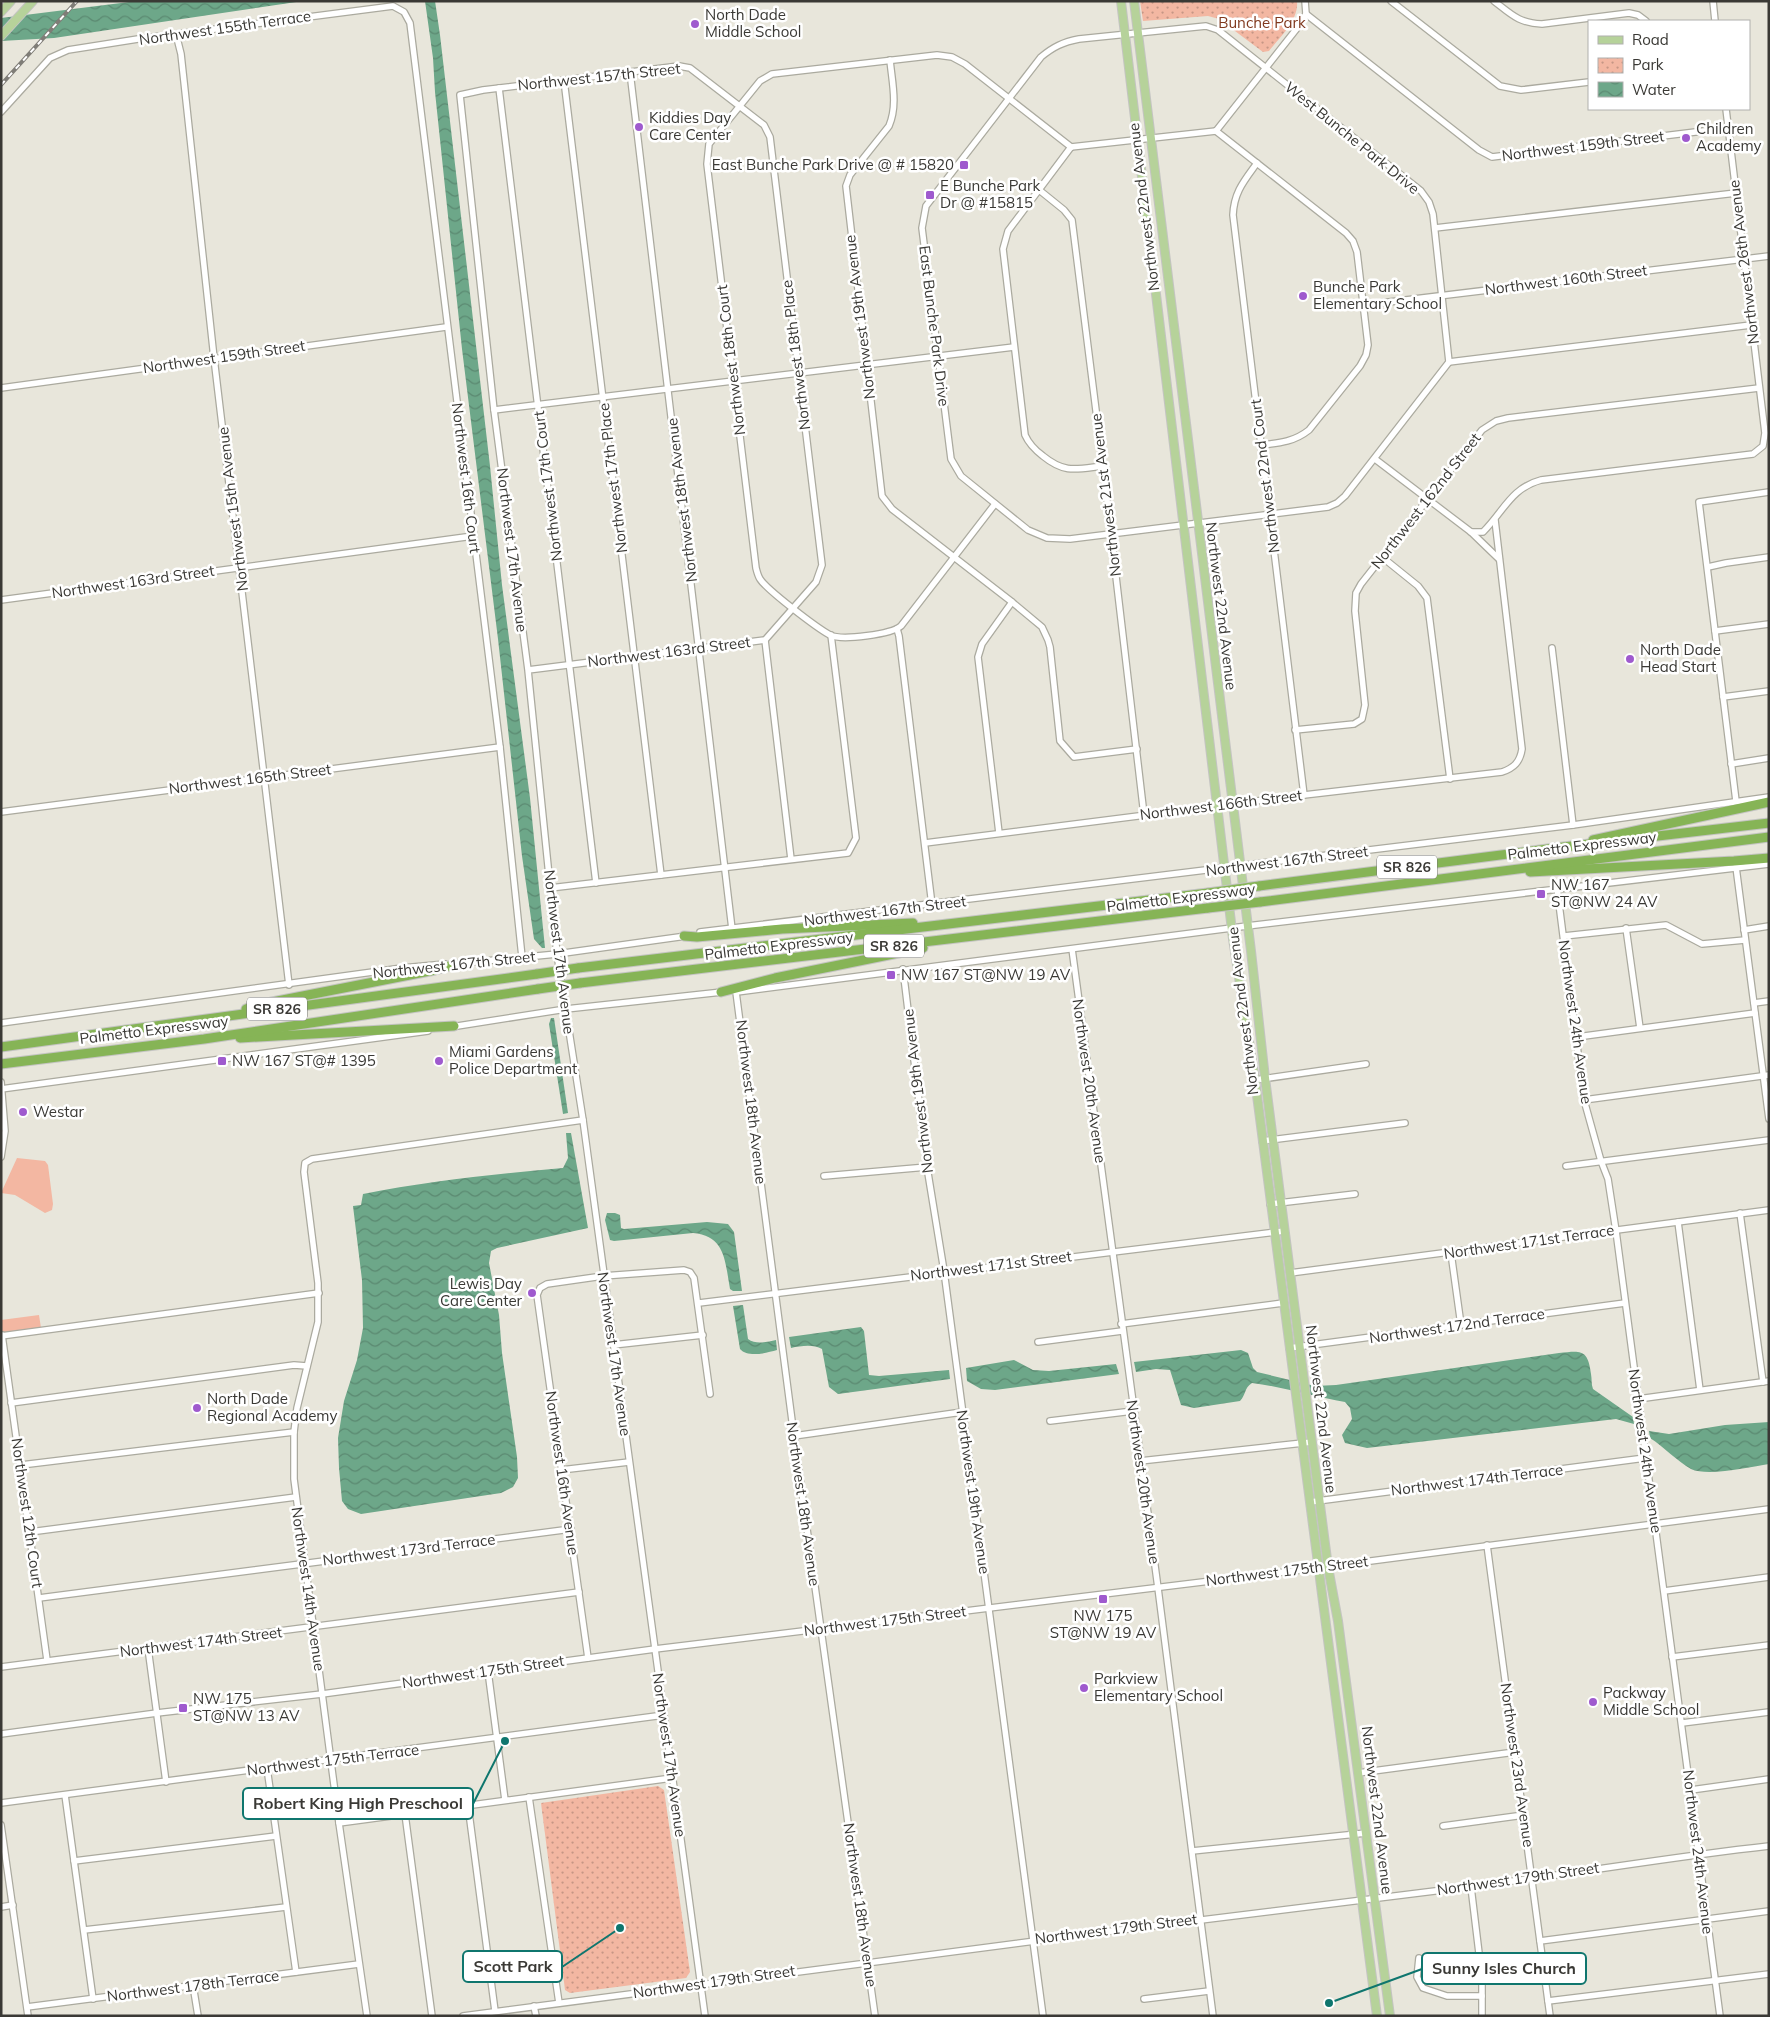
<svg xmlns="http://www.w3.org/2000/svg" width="1770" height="2017" viewBox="0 0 1770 2017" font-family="Mulish,sans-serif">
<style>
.grass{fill:#f3b7a2}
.park{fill:url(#park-dots)}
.water{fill:url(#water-waves)}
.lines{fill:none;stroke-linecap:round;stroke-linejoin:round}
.minor-casing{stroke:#abaa9f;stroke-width:8}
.major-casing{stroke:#c4c4c2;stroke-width:10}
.highway-casing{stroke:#c4c4c2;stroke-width:11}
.minor{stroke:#fff;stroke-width:5.5}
.major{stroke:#b6d29a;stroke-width:8}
.highway{stroke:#86b456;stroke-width:9}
.rail-casing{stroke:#7f7d77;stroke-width:4}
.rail{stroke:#fff;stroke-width:2;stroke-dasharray:5.5;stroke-linecap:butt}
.highway-bridge-casing{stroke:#c4c4c2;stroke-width:11;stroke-linecap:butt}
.highway-bridge{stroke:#86b456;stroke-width:9}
.poi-dot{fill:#9f5ace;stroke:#fff;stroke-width:2}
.labels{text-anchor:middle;stroke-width:5;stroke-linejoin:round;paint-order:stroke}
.shield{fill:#fff;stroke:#757472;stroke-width:1}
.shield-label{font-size:14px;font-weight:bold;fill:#3a3935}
.poi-label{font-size:15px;fill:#3a3935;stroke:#fff;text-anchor:start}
.park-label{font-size:15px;fill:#80391e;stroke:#fff}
.street-label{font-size:15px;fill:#3a3935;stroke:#fff}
.leader{fill:none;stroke:#0f766e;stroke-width:2}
.callout-dot{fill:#0f766e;stroke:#fff;stroke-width:2}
.callout{fill:#fff;stroke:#0f766e;stroke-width:2}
.callout-label{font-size:16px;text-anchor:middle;font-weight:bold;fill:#3a3935}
</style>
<defs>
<pattern id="park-dots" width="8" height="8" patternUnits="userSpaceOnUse" patternTransform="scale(1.25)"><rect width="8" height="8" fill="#f3b7a2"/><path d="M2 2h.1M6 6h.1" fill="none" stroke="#c69685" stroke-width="1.8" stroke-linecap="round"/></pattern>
<pattern id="water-waves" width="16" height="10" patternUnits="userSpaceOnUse" patternTransform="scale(1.25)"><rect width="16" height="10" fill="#6da789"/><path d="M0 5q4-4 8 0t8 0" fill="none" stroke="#5b8971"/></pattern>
</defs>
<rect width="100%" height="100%" fill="#e8e6db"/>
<g class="grass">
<path d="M17,1158L45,1161L48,1165L53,1204L52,1210L45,1213L15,1195L1,1193Z"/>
<path d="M39,1315L41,1328L1,1334V1320Z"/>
</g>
<g class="park">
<path d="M1140,1H1297C1299,20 1280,37 1269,51L1263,52L1219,19L1208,16L1143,21Z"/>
<path d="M658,1786L664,1790L690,1972L686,1978L570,1993L565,1990L541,1803Z"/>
</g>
<g class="water">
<path d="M137,1H303L54,38L1,41V18Z"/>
<path d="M425,1H435L440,35L490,466L502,585L530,798L545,948H542L534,939L522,856L498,639L462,349L435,92L433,58Z"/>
<path d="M551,1018H554L568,1113L563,1114L549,1024Z"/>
<path d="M566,1133H571L588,1228L497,1248L491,1251L489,1263L499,1315L502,1353L517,1457L518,1478L513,1487L501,1493L361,1514L348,1509L342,1501L339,1468L338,1438L344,1401L357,1360L363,1328L362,1280L353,1206L361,1205L363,1194C429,1181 496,1174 563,1168L568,1158Z"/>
<path d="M607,1213H615L620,1215L621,1228L624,1229L707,1222L728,1224L734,1232L742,1291H733L730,1289C725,1262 726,1236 693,1233L614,1241L610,1240L605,1220Z"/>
<path d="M743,1305L748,1339C756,1345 767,1342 776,1340L777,1350C766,1353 748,1358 740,1349L733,1306Z"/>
<path d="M861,1327L864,1331L869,1375L879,1376L949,1370L950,1379L838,1394L829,1387L822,1349C813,1344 801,1346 791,1348L789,1337Z"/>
<path d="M1241,1350L1248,1353L1253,1368L1257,1372L1315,1386L1336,1385L1559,1353C1580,1351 1588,1348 1591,1374C1592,1379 1591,1384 1593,1389L1633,1417L1634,1424L1616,1419L1367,1448L1345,1443L1342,1435L1352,1419L1350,1408L1345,1402C1314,1397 1284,1387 1252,1383C1244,1388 1246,1395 1240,1401L1194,1408L1181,1405L1170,1370L1156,1369L1136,1372L1134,1362Z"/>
<path d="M1014,1360L1033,1370L1049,1371L1116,1364L1119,1374L995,1390L981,1389L967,1381L966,1368Z"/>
<path d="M1769,1422V1464C1749,1467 1708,1477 1691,1469C1677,1461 1664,1447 1650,1438L1649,1431L1669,1434L1725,1425Z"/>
</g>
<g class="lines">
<g class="minor-casing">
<g id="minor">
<path d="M1391,1L1500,86L1521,90L1589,82"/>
<path d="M1494,1C1512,15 1519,23 1542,24L1629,13L1638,15L1646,21"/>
<path d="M1713,1L1715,21"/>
<path d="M1306,14L1479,150L1492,157L1728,128"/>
<path d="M1206,26L1218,30L1421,191L1429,202L1433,214L1449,362L1345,496L1337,503L1328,507L1070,539L1047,538L1028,530L961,476L951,459L922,228L926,206L1041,57C1053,47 1063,42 1079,39Z"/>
<path d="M176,34L181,54L214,358L289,985"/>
<path d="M890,60C892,82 898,105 889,126L850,175L846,186L882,496L892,509L1012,602L1042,627L1048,640L1050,647L1060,741L1074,757L1137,749"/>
<path d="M630,72L732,929"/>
<path d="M564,80L661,875"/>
<path d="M499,88L596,883"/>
<path d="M1,112L50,58L68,50L138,39L393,6L404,12L410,23L500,747L522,957"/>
<path d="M1216,131L1346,233L1353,241L1357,252L1368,345L1366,355L1360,366L1309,430C1294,442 1279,443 1261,445"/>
<path d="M1216,131L1298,27L1306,14L1305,1"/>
<path d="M1071,147L1008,231L1003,249L1025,435C1029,444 1035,450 1043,456C1065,474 1077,469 1103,466"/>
<path d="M1071,147L1216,131"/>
<path d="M1257,163C1244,181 1234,192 1233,215L1304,795"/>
<path d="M1038,189L1064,210L1072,220L1103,466L1144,815"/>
<path d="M1435,228L1736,193"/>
<path d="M1364,305L1769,256"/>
<path d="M1449,362L1751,325"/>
<path d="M1,388L446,327"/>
<path d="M494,410L1014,347"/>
<path d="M1375,459L1471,532L1499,559"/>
<path d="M995,504L901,626C892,634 842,641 830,635C817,628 767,590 760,579C758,576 757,572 756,568L707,164L709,144L760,81L772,74L937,55L952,57L965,64L1071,147"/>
<path d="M1471,532H1483C1504,511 1511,488 1541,480L1753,454L1763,446L1765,433L1726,109"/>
<path d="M1382,557L1418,586L1427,598L1450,779"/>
<path d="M1708,567L1726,563L1769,557"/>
<path d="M1,600L473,536"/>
<path d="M897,629L899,636L932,905"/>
<path d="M1715,631L1769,624"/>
<path d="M765,640L791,859"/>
<path d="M1552,648L1573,825"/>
<path d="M528,670L765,640L816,582L822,565L770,137L764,125L690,68L679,66L483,90L460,95L494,410L528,670L557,954L583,1120L705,2016"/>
<path d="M1723,697L1769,691"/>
<path d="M1295,730L1354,724L1362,719L1365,705L1355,611L1356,593L1361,584L1482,430L1496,421L1508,418L1759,388"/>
<path d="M1731,764L1769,758"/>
<path d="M1736,801L1699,502L1769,492"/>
<path d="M1,812L500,747"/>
<path d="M999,833L978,657L982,644L1012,602"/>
<path d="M925,843L1304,795L1502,772C1514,768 1520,762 1522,749L1495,520"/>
<path d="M1736,867L1769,1119"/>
<path d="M550,888L848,853L856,838L831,635"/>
<path d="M1557,888L1584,1100L1601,1161L1608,1179L1616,1231L1720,2016"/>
<path d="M1626,928L1640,1028"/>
<path d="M1744,930L1769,926"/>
<path d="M700,932L1573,825L1769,797"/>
<path d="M1564,936L1666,925L1702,944L1745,940"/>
<path d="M1072,949L1158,1588L1213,2016"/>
<path d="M454,964L557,954L686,936"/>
<path d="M903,969L927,1167L944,1271L1043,2016"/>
<path d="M736,992L794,1436L875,2016"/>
<path d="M737,992L1247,926L1769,864"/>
<path d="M1754,1003L1769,1001"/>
<path d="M1,1023L402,968L445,964"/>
<path d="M451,1027L566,1009L722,992"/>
<path d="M1577,1037L1755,1013"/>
<path d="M1255,1080L1366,1064"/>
<path d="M1,1082L5,1131L1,1157"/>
<path d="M1,1089L428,1031"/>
<path d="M1584,1100L1769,1075"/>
<path d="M1262,1141L1405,1123"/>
<path d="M1566,1166L1769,1140"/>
<path d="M824,1176L927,1167"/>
<path d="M1270,1204L1355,1194"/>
<path d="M1740,1213L1763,1382"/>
<path d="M1678,1222L1700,1390"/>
<path d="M1451,1253L1461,1325"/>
<path d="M1290,1273L1769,1210"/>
<path d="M699,1303L1284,1231"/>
<path d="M1121,1324L1283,1303"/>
<path d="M2,1335L47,1660"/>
<path d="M1,1336L319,1293"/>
<path d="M1038,1342L1122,1331"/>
<path d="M613,1345L703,1335"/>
<path d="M1289,1348L1625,1303"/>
<path d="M1638,1399L1769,1381"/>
<path d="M11,1403L294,1365L307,1366"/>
<path d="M1050,1421L1133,1411"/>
<path d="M794,1436L962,1412"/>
<path d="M1140,1461L1312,1442"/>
<path d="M21,1465L294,1432"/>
<path d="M561,1470L629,1462"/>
<path d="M1310,1502L1645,1458"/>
<path d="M30,1532L296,1497"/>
<path d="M1487,1545L1550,2016"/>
<path d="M1664,1591L1769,1577"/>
<path d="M39,1598L571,1529"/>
<path d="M148,1648L166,1782"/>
<path d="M1672,1657L1769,1645"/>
<path d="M588,1658L537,1295L540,1288L547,1284L603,1276L684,1270L690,1272L694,1278L710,1394"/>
<path d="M1,1667L579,1592"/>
<path d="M488,1671L505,1800"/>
<path d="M1682,1723L1769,1712"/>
<path d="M1,1734L157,1713L322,1694L655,1649L1317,1568L1769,1509"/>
<path d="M267,1768L296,1972"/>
<path d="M1358,1773L1515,1752"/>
<path d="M1691,1790L1769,1779"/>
<path d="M65,1795L93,1999"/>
<path d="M529,1797L559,2003"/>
<path d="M1,1803L664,1715"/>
<path d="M468,1805L495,2011"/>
<path d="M405,1814L432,2016"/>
<path d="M339,1823L672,1778"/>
<path d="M1,1825L28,2016"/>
<path d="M1443,1826L1524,1815"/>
<path d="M1192,1851L1366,1833"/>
<path d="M74,1861L276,1836"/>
<path d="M1471,1887L1482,1978V2016"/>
<path d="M1,1907L13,1905"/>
<path d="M84,1930L286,1907"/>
<path d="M1540,1941L1769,1911"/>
<path d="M1419,1958L1417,1977L1423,1988L1447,1996H1482"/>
<path d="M193,1985L198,2016"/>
<path d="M1144,1999L1209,1991"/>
<path d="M1548,2001L1769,1974"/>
<path d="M534,2006L536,2016"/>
<path d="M27,2007L359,1964"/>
<path d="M367,2016L339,1823L294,1479V1432L297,1408L318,1322V1283L304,1172L305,1163L312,1159L583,1120"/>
<path d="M463,2016C798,1970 1132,1928 1467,1887C1568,1875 1668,1857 1769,1846"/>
</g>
</g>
<g class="major-casing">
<g id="major">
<path d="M1121,1L1233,939L1255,1080L1377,2016"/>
<path d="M1134,1L1251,951L1265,1078L1328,1567L1338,1621L1390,2016"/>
<path d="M1,12L11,1"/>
<path d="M1,36L33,1"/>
</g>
</g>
<g class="highway-casing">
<g id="highway">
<path d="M1593,840L1769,802"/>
<path d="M1530,872L1734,861L1769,858"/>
<path d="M1259,886L1555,848L1769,823"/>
<path d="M1260,902L1769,837"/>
<path d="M684,936L697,937L782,929L913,923"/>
<path d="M578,968L1208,893"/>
<path d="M580,983L1208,908"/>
<path d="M721,992L775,978L923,948"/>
<path d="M246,1009L257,1005L435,970L456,964"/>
<path d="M240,1038L454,1026"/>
<path d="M1,1047L537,974"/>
<path d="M1,1064L204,1039L538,989"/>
</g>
</g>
<use href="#minor" class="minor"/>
<use href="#major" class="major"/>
<use href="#highway" class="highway"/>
<g class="rail-casing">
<path id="rail" d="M1,85L77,1"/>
</g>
<use href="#rail" class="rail"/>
<g class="highway-bridge-casing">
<g id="highway-bridge">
<path d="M1208,893L1259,886"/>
<path d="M1208,908L1260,902"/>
<path d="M537,974L578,968"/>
<path d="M538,989L580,983"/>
</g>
</g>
<use href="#highway-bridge" class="highway-bridge"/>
</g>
<g class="poi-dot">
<circle cx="695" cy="24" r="5"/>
<circle cx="639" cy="127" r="5"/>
<circle cx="1686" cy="138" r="5"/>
<rect x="959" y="160" width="10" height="10" rx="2.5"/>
<rect x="925" y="190" width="10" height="10" rx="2.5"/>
<circle cx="1303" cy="296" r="5"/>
<circle cx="1630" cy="659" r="5"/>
<rect x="1536" y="889" width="10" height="10" rx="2.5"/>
<rect x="886" y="970" width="10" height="10" rx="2.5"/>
<rect x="217" y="1056" width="10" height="10" rx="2.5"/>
<circle cx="439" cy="1061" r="5"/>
<circle cx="23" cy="1112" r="5"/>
<circle cx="532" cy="1293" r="5"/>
<circle cx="197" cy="1408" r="5"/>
<rect x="1098" y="1594" width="10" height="10" rx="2.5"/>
<circle cx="1084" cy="1688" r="5"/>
<circle cx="1593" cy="1702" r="5"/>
<rect x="178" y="1703" width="10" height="10" rx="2.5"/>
</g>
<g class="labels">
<g class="shield">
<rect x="1377" y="855.5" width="60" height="23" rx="4"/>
<rect x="864" y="934.5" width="60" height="23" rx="4"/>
<rect x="247" y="997.5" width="60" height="23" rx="4"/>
</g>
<g class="shield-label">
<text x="1407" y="872">SR 826</text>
<text x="894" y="951">SR 826</text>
<text x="277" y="1014">SR 826</text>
</g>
<g class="poi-label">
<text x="705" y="20">North Dade<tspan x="705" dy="17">Middle School</tspan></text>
<text x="649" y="123">Kiddies Day<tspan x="649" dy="17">Care Center</tspan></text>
<text x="1696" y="134">Children<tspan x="1696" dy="17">Academy</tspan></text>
<text x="954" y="170" text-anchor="end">East Bunche Park Drive @ # 15820</text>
<text x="940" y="191">E Bunche Park<tspan x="940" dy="17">Dr @ #15815</tspan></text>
<text x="1313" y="292">Bunche Park<tspan x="1313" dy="17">Elementary School</tspan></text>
<text x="1640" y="655">North Dade<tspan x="1640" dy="17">Head Start</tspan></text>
<text x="1551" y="890">NW 167<tspan x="1551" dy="17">ST@NW 24 AV</tspan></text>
<text x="901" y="980">NW 167 ST@NW 19 AV</text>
<text x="449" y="1057">Miami Gardens<tspan x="449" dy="17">Police Department</tspan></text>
<text x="232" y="1066">NW 167 ST@# 1395</text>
<text x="33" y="1117">Westar</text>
<text x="522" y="1289" text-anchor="end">Lewis Day<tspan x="522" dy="17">Care Center</tspan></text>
<text x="207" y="1404">North Dade<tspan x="207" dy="17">Regional Academy</tspan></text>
<text x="1103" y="1621" text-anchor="middle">NW 175<tspan x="1103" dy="17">ST@NW 19 AV</tspan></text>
<text x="1094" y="1684">Parkview<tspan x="1094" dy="17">Elementary School</tspan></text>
<text x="1603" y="1698">Packway<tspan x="1603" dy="17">Middle School</tspan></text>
<text x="193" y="1704">NW 175<tspan x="193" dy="17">ST@NW 13 AV</tspan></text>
</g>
<g class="park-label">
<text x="1262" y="28">Bunche Park</text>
</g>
<g class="street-label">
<text transform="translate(225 28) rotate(-8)" y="5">Northwest 155th Terrace</text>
<text transform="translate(599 77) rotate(-6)" y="5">Northwest 157th Street</text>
<text transform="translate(1352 138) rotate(39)" y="5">West Bunche Park Drive</text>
<text transform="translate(1583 146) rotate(-7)" y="5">Northwest 159th Street</text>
<text transform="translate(1144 207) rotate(-97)" y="5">Northwest 22nd Avenue</text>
<text transform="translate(1744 262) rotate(-97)" y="5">Northwest 26th Avenue</text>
<text transform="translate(1566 280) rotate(-7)" y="5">Northwest 160th Street</text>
<text transform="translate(860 317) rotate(-97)" y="5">Northwest 19th Avenue</text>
<text transform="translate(934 326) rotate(83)" y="5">East Bunche Park Drive</text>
<text transform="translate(796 355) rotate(-97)" y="5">Northwest 18th Place</text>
<text transform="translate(224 357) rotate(-8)" y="5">Northwest 159th Street</text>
<text transform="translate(731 360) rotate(-97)" y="5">Northwest 18th Court</text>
<text transform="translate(1265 476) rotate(-97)" y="5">Northwest 22nd Court</text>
<text transform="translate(466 478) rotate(83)" y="5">Northwest 16th Court</text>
<text transform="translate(613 478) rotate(-97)" y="5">Northwest 17th Place</text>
<text transform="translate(548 486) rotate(-97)" y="5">Northwest 17th Court</text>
<text transform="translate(1106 495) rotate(-97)" y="5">Northwest 21st Avenue</text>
<text transform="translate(682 500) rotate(-97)" y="5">Northwest 18th Avenue</text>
<text transform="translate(1426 501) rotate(-52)" y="5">Northwest 162nd Street</text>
<text transform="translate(233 509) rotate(-97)" y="5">Northwest 15th Avenue</text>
<text transform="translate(512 550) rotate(83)" y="5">Northwest 17th Avenue</text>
<text transform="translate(133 582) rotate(-8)" y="5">Northwest 163rd Street</text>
<text transform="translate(1221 606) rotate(83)" y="5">Northwest 22nd Avenue</text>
<text transform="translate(669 652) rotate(-7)" y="5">Northwest 163rd Street</text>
<text transform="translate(250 779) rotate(-7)" y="5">Northwest 165th Street</text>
<text transform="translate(1221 805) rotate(-7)" y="5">Northwest 166th Street</text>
<text transform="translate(1582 846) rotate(-7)" y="5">Palmetto Expressway</text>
<text transform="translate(1287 861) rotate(-7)" y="5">Northwest 167th Street</text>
<text transform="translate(1181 898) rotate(-7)" y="5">Palmetto Expressway</text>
<text transform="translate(885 911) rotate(-7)" y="5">Northwest 167th Street</text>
<text transform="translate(779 946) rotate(-7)" y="5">Palmetto Expressway</text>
<text transform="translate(559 952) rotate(83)" y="5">Northwest 17th Avenue</text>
<text transform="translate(454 965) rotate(-6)" y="5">Northwest 167th Street</text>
<text transform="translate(1243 1011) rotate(-97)" y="5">Northwest 22nd Avenue</text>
<text transform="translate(1575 1022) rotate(82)" y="5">Northwest 24th Avenue</text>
<text transform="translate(154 1030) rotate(-7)" y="5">Palmetto Expressway</text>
<text transform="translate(1089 1081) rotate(82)" y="5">Northwest 20th Avenue</text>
<text transform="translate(918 1091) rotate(-97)" y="5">Northwest 19th Avenue</text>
<text transform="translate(751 1102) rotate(83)" y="5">Northwest 18th Avenue</text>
<text transform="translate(1529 1242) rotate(-8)" y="5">Northwest 171st Terrace</text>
<text transform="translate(991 1266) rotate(-7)" y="5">Northwest 171st Street</text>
<text transform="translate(1457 1326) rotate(-8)" y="5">Northwest 172nd Terrace</text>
<text transform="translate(614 1354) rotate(82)" y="5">Northwest 17th Avenue</text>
<text transform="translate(1321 1409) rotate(83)" y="5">Northwest 22nd Avenue</text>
<text transform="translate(1645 1451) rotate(82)" y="5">Northwest 24th Avenue</text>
<text transform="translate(562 1473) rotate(82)" y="5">Northwest 16th Avenue</text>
<text transform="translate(1477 1480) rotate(-7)" y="5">Northwest 174th Terrace</text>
<text transform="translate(1143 1482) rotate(82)" y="5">Northwest 20th Avenue</text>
<text transform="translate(973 1492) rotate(82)" y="5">Northwest 19th Avenue</text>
<text transform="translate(803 1504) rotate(82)" y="5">Northwest 18th Avenue</text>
<text transform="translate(27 1513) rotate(82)" y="5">Northwest 12th Court</text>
<text transform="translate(409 1550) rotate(-7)" y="5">Northwest 173rd Terrace</text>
<text transform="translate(1287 1571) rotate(-7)" y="5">Northwest 175th Street</text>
<text transform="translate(308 1589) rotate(82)" y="5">Northwest 14th Avenue</text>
<text transform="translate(885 1621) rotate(-7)" y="5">Northwest 175th Street</text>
<text transform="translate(201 1642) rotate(-7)" y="5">Northwest 174th Street</text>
<text transform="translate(483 1672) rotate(-8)" y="5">Northwest 175th Street</text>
<text transform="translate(669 1755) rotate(82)" y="5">Northwest 17th Avenue</text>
<text transform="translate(333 1760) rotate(-7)" y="5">Northwest 175th Terrace</text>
<text transform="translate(1517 1765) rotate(82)" y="5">Northwest 23rd Avenue</text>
<text transform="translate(1377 1810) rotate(83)" y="5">Northwest 22nd Avenue</text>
<text transform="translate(1698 1852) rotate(83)" y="5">Northwest 24th Avenue</text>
<text transform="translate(1518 1879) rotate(-8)" y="5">Northwest 179th Street</text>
<text transform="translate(860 1905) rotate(82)" y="5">Northwest 18th Avenue</text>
<text transform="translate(1116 1929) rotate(-7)" y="5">Northwest 179th Street</text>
<text transform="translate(714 1982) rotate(-8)" y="5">Northwest 179th Street</text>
<text transform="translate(193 1986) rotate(-7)" y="5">Northwest 178th Terrace</text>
</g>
</g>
<path class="leader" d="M505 1741L473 1804M620 1928L562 1967M1329 2003L1422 1969"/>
<g class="callout-dot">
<circle cx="505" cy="1741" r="5"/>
<circle cx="620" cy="1928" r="5"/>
<circle cx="1329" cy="2003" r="5"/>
</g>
<g class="callout">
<rect x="243" y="1788" width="230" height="31" rx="5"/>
<rect x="463" y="1951" width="99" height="31" rx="5"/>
<rect x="1422" y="1953" width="164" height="31" rx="5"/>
</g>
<g class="callout-label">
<text x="358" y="1809">Robert King High Preschool</text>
<text x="513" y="1972">Scott Park</text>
<text x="1504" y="1974">Sunny Isles Church</text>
</g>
<rect width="1770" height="2017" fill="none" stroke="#3a3935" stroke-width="5"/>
<rect x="1588" y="20" width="162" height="90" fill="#ffffff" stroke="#b0b0ae"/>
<rect x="1598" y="36" width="25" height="8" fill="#b6d29a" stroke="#b0b0ae"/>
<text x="1632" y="45" font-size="15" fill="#3a3935">Road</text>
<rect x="1598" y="58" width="25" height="15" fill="url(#park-dots)" stroke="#b0b0ae"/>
<text x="1632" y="70" font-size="15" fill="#3a3935">Park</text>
<rect x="1598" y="82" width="25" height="15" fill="url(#water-waves)" stroke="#b0b0ae"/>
<text x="1632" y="95" font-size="15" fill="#3a3935">Water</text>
</svg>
